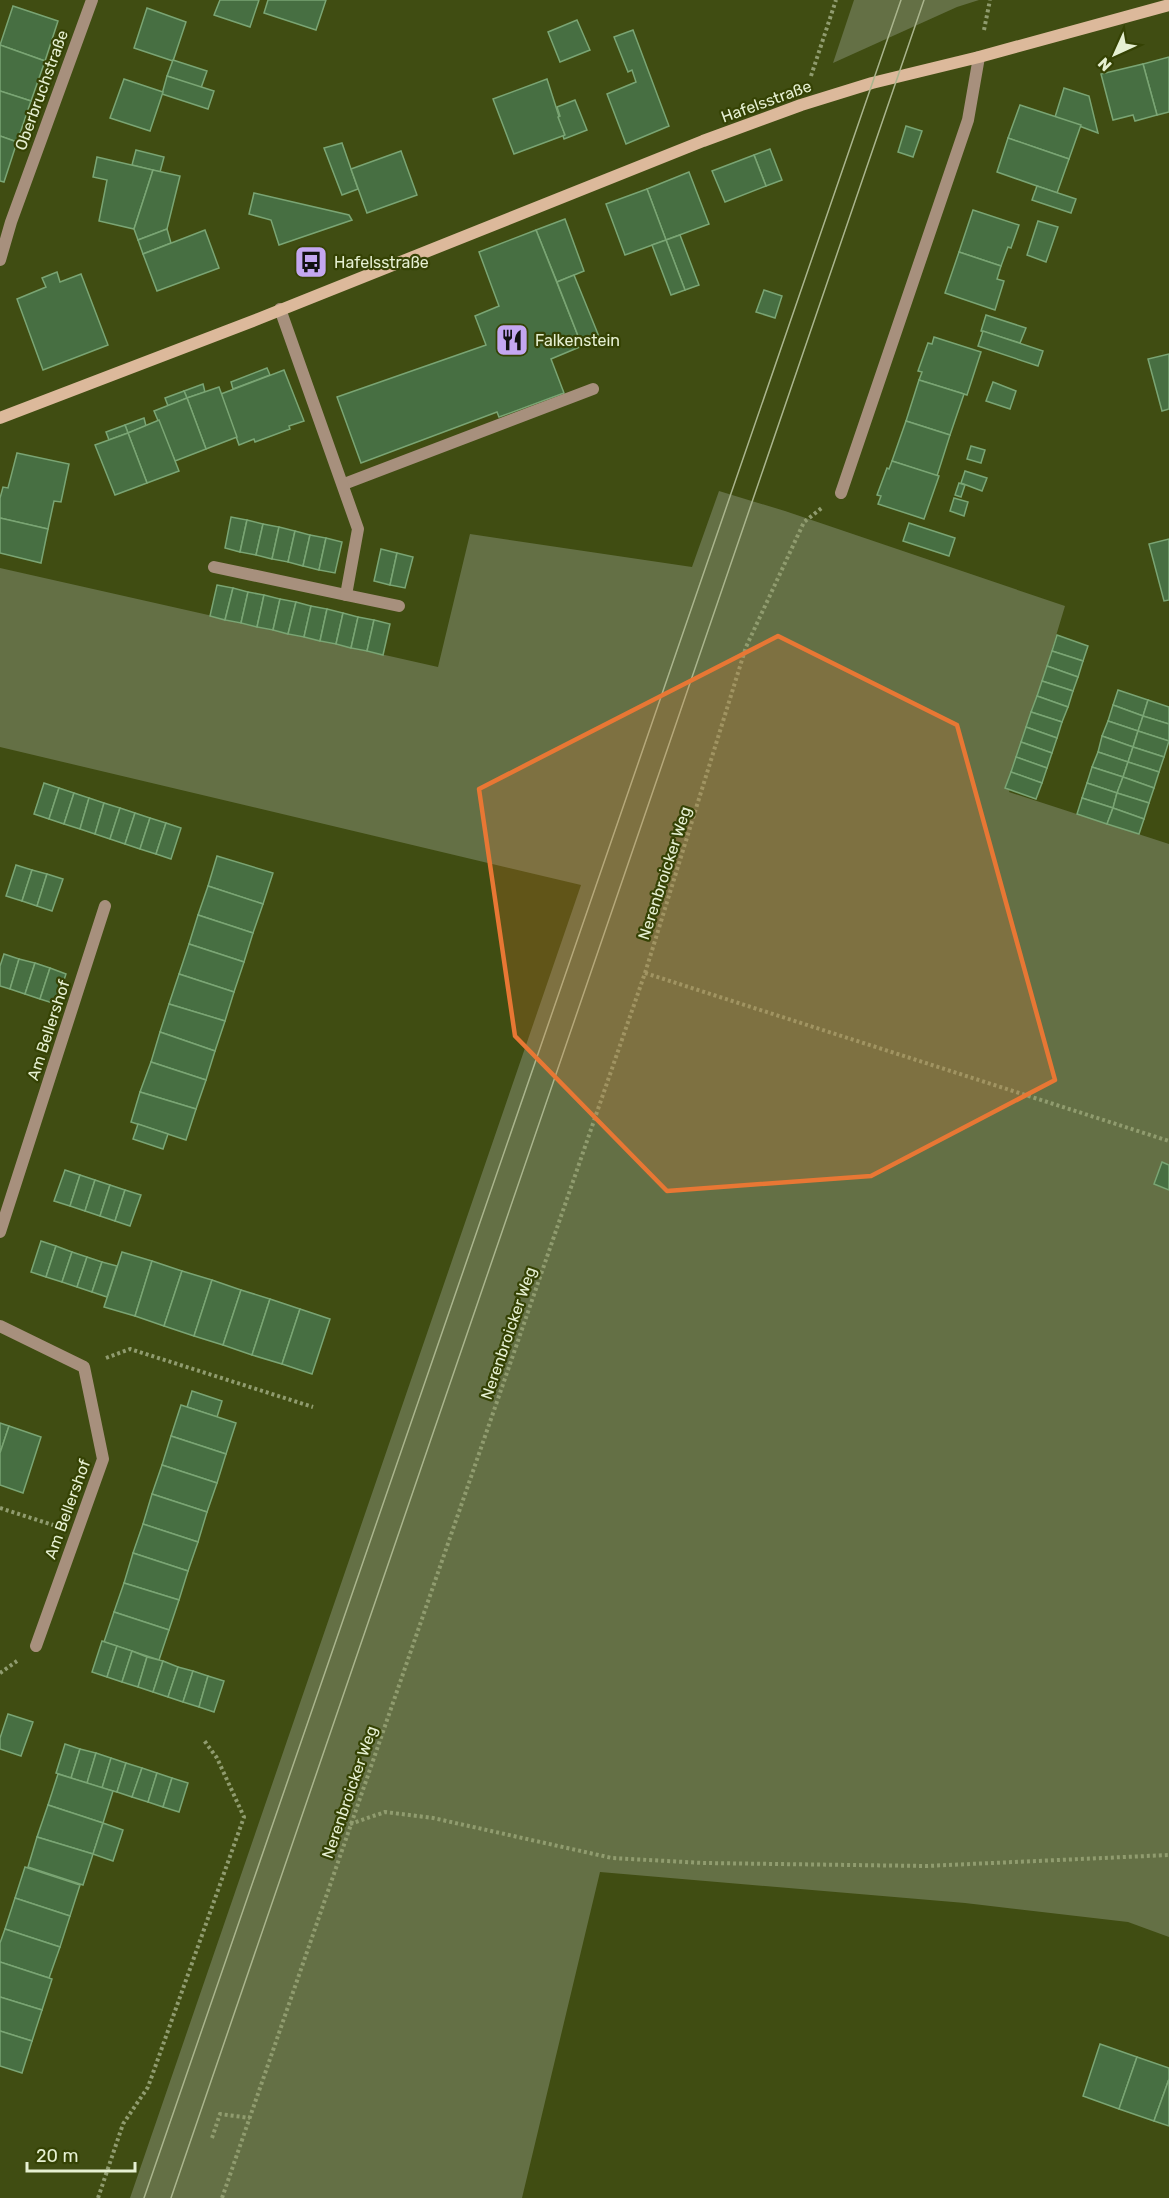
<svg xmlns="http://www.w3.org/2000/svg" width="1169" height="2198" viewBox="0 0 1169 2198" font-family="Rubik,sans-serif">
<style>
.green{fill:#647045}
.building{fill:#476f42;stroke:#7aa574;stroke-width:1.5}
.lines{fill:none;stroke-linecap:round;stroke-linejoin:round}
.path{stroke:#909c6f;stroke-width:4;stroke-dasharray:3 3;stroke-linecap:butt}
.service{stroke:#a7907d;stroke-width:12}
.minor{stroke:#a7907d;stroke-width:12}
.secondary{stroke:#dcb99b;stroke-width:12}
.tram{stroke:#aab58d;stroke-width:1.5}
.marked{fill:#e87734;fill-opacity:0.2;stroke:#e87734;stroke-width:4.5;stroke-linejoin:round}
.labels{text-anchor:middle;stroke-width:4.5;stroke-linejoin:round;paint-order:stroke}
.street-label{font-size:16px;fill:#e6f0d2;stroke:#354204}
.poi-label{font-size:16px;fill:#e6f0d2;stroke:#354204;text-anchor:start}
</style>
<rect width="100%" height="100%" fill="#404d12"/>
<g class="green">
<path d="M854,0H979L957,7L833,63Z"/>
<path d="M719,491L785,511L1065,606L1009,792L1169,844V1937L1128,1922L965,1903L600,1872L522,2198H130L581,885L0,747V568L438,667L470,534L692,567Z"/>
</g>
<g class="building">
<path d="M220,0H259L250,27L214,15Z"/>
<path d="M268,0H326L316,30L264,13Z"/>
<path d="M13,6L58,21L45,61L0,45Z"/>
<path d="M147,8L186,22L173,61L134,48Z"/>
<path d="M577,20L590,50L560,62L548,32Z"/>
<path d="M633,30L669,126L626,144L607,94L636,82L632,70L628,72L614,37Z"/>
<path d="M0,45L45,61L31,101L0,91Z"/>
<path d="M1169,57V112L1157,115L1143,64Z"/>
<path d="M173,60L207,71L201,88L167,76Z"/>
<path d="M1143,64L1157,115L1135,121L1133,115L1113,120L1101,74Z"/>
<path d="M167,76L214,91L208,109L162,94Z"/>
<path d="M124,79L163,92L150,131L110,118Z"/>
<path d="M547,79L565,135L514,154L493,99Z"/>
<path d="M1064,88L1089,96L1098,133L1055,117Z"/>
<path d="M0,91L31,101L17,142L0,136Z"/>
<path d="M575,100L587,130L564,139L563,136L565,135L558,117L560,116L557,107Z"/>
<path d="M1020,105L1081,125L1069,159L1008,138Z"/>
<path d="M906,126L922,131L913,157L898,152Z"/>
<path d="M0,136L17,142L4,182L0,181Z"/>
<path d="M1008,138L1069,159L1057,193L997,172Z"/>
<path d="M342,143L358,189L342,195L324,148Z"/>
<path d="M770,149L782,180L766,186L754,155Z"/>
<path d="M136,150L164,157L160,172L132,165Z"/>
<path d="M401,151L417,195L367,213L351,169Z"/>
<path d="M754,155L766,186L725,202L712,171Z"/>
<path d="M97,157L153,170L134,229L99,221L107,180L93,177Z"/>
<path d="M153,170L180,176L167,229L138,240L134,229Z"/>
<path d="M689,172L709,224L666,240L647,189Z"/>
<path d="M1037,186L1076,199L1071,213L1032,200Z"/>
<path d="M647,189L666,240L625,255L606,204Z"/>
<path d="M254,193L349,215L352,220L279,245L271,220L249,214Z"/>
<path d="M973,210L1019,225L1011,248L1008,247L1001,266L959,252Z"/>
<path d="M565,219L584,271L557,282L536,230Z"/>
<path d="M1038,221L1058,227L1046,262L1027,255Z"/>
<path d="M167,229L171,243L143,254L138,240Z"/>
<path d="M205,230L219,268L157,291L143,254Z"/>
<path d="M536,230L582,346L551,359L564,393L499,417L497,412L361,463L337,397L486,345L475,316L499,306L479,252Z"/>
<path d="M680,235L699,285L685,290L666,240Z"/>
<path d="M666,240L685,290L671,295L652,245Z"/>
<path d="M959,252L1001,266L997,279L1004,281L995,310L945,293Z"/>
<path d="M57,272L60,282L81,274L108,345L43,370L17,299L46,287L42,278Z"/>
<path d="M574,275L600,339L582,346L557,282Z"/>
<path d="M764,290L782,296L775,318L756,312Z"/>
<path d="M986,315L1026,328L1020,343L981,331Z"/>
<path d="M983,331L1043,351L1038,366L978,346Z"/>
<path d="M934,337L981,352L967,395L919,380L922,372L918,371L928,343L932,344Z"/>
<path d="M1169,354V409L1162,411L1148,359Z"/>
<path d="M267,368L270,375L233,389L231,382Z"/>
<path d="M284,370L304,421L289,426L290,429L255,442L254,439L239,445L221,394Z"/>
<path d="M919,380L964,394L950,435L906,421Z"/>
<path d="M993,382L1016,391L1010,409L986,401Z"/>
<path d="M203,384L205,392L187,398L184,391Z"/>
<path d="M219,387L237,437L206,449L187,398Z"/>
<path d="M184,391L187,398L168,406L165,398Z"/>
<path d="M187,398L206,449L175,461L154,411Z"/>
<path d="M144,418L146,426L128,433L125,425Z"/>
<path d="M159,420L179,471L147,483L128,433Z"/>
<path d="M906,421L950,435L937,476L892,461Z"/>
<path d="M125,425L128,433L109,440L106,432Z"/>
<path d="M128,433L147,483L115,495L95,445Z"/>
<path d="M971,446L985,450L981,463L967,459Z"/>
<path d="M17,453L69,464L61,502L54,501L48,529L0,518V498L3,487L8,488Z"/>
<path d="M892,461L939,476L924,519L878,504L881,496L877,495L887,468L889,469Z"/>
<path d="M965,471L987,478L982,491L961,483Z"/>
<path d="M959,483L965,485L961,497L955,495Z"/>
<path d="M954,498L968,502L964,516L950,511Z"/>
<path d="M231,517L247,520L240,552L225,548Z"/>
<path d="M0,518L48,529L41,563L0,553Z"/>
<path d="M247,520L263,524L256,555L240,552Z"/>
<path d="M909,523L955,538L949,556L903,541Z"/>
<path d="M263,524L279,527L272,559L256,555Z"/>
<path d="M279,527L295,531L288,562L272,559Z"/>
<path d="M295,531L310,535L303,566L288,562Z"/>
<path d="M310,535L326,538L319,570L303,566Z"/>
<path d="M326,538L342,542L335,573L319,570Z"/>
<path d="M1169,539V600L1164,601L1149,544Z"/>
<path d="M381,549L397,553L390,585L374,581Z"/>
<path d="M397,553L413,557L405,588L390,585Z"/>
<path d="M217,585L233,588L225,620L210,616Z"/>
<path d="M233,588L248,592L241,623L225,620Z"/>
<path d="M248,592L264,595L257,627L241,623Z"/>
<path d="M264,595L280,599L273,630L257,627Z"/>
<path d="M280,599L296,602L288,634L273,630Z"/>
<path d="M296,602L311,606L304,637L288,634Z"/>
<path d="M311,606L327,609L320,641L304,637Z"/>
<path d="M327,609L343,613L336,644L320,641Z"/>
<path d="M343,613L358,617L351,648L336,644Z"/>
<path d="M358,617L374,620L367,651L351,648Z"/>
<path d="M374,620L390,624L383,655L367,651Z"/>
<path d="M1057,635L1088,646L1083,661L1052,651Z"/>
<path d="M1052,651L1083,661L1078,677L1047,666Z"/>
<path d="M1047,666L1078,677L1073,691L1042,681Z"/>
<path d="M1042,681L1073,691L1068,707L1037,696Z"/>
<path d="M1118,690L1148,700L1143,716L1113,705Z"/>
<path d="M1037,696L1068,707L1062,722L1031,712Z"/>
<path d="M1148,700L1169,707V724L1143,716Z"/>
<path d="M1113,705L1143,716L1138,731L1108,721Z"/>
<path d="M1031,712L1062,722L1057,738L1026,727Z"/>
<path d="M1143,716L1169,724V741L1138,731Z"/>
<path d="M1108,721L1138,731L1133,747L1102,736Z"/>
<path d="M1026,727L1057,738L1052,753L1021,742Z"/>
<path d="M1138,731L1169,741L1164,757L1133,747Z"/>
<path d="M1102,736L1133,747L1128,762L1098,752Z"/>
<path d="M1021,742L1052,753L1047,768L1016,757Z"/>
<path d="M1133,747L1164,757L1159,772L1128,762Z"/>
<path d="M1098,752L1128,762L1123,777L1092,767Z"/>
<path d="M1016,757L1047,768L1042,783L1011,772Z"/>
<path d="M1128,762L1159,772L1154,788L1123,777Z"/>
<path d="M1092,767L1123,777L1117,793L1087,783Z"/>
<path d="M1011,772L1042,783L1036,799L1005,788Z"/>
<path d="M1123,777L1154,788L1149,803L1117,793Z"/>
<path d="M44,783L59,788L49,819L34,814Z"/>
<path d="M1087,783L1117,793L1113,808L1082,798Z"/>
<path d="M59,788L74,793L64,824L49,819Z"/>
<path d="M74,793L89,798L80,829L64,824Z"/>
<path d="M1117,793L1149,803L1144,819L1113,808Z"/>
<path d="M89,798L104,803L95,834L80,829Z"/>
<path d="M1082,798L1113,808L1107,824L1077,814Z"/>
<path d="M104,803L120,808L110,839L95,834Z"/>
<path d="M120,808L135,813L125,844L110,839Z"/>
<path d="M1113,808L1144,819L1139,834L1107,824Z"/>
<path d="M135,813L150,818L140,849L125,844Z"/>
<path d="M150,818L166,823L156,854L140,849Z"/>
<path d="M166,823L181,828L171,859L156,854Z"/>
<path d="M217,856L273,873L263,904L208,886Z"/>
<path d="M16,865L32,870L22,901L6,896Z"/>
<path d="M32,870L47,874L37,906L22,901Z"/>
<path d="M47,874L63,879L52,911L37,906Z"/>
<path d="M208,886L263,904L253,933L198,915Z"/>
<path d="M198,915L253,933L244,962L189,944Z"/>
<path d="M189,944L244,962L234,992L179,974Z"/>
<path d="M4,954L19,959L10,989L0,986V966Z"/>
<path d="M19,959L35,963L25,994L10,989Z"/>
<path d="M35,963L50,968L40,999L25,994Z"/>
<path d="M50,968L66,974L56,1004L40,999Z"/>
<path d="M179,974L234,992L225,1021L169,1004Z"/>
<path d="M169,1004L225,1021L215,1051L160,1032Z"/>
<path d="M160,1032L215,1051L206,1080L151,1062Z"/>
<path d="M151,1062L206,1080L196,1109L140,1092Z"/>
<path d="M140,1092L196,1109L186,1140L131,1122Z"/>
<path d="M138,1124L168,1134L163,1149L133,1139Z"/>
<path d="M1162,1162L1169,1165V1190L1154,1184Z"/>
<path d="M65,1170L80,1175L70,1206L54,1201Z"/>
<path d="M80,1175L95,1180L85,1211L70,1206Z"/>
<path d="M95,1180L110,1185L100,1216L85,1211Z"/>
<path d="M110,1185L125,1190L115,1221L100,1216Z"/>
<path d="M125,1190L141,1195L130,1226L115,1221Z"/>
<path d="M41,1241L56,1246L46,1277L31,1272Z"/>
<path d="M56,1246L72,1252L62,1282L46,1277Z"/>
<path d="M72,1252L87,1257L77,1287L62,1282Z"/>
<path d="M122,1252L152,1261L135,1316L104,1307Z"/>
<path d="M87,1257L102,1262L92,1292L77,1287Z"/>
<path d="M152,1261L182,1271L164,1326L135,1316Z"/>
<path d="M102,1262L117,1266L107,1297L92,1292Z"/>
<path d="M182,1271L212,1280L194,1336L164,1326Z"/>
<path d="M212,1280L241,1290L223,1345L194,1336Z"/>
<path d="M241,1290L270,1299L252,1355L223,1345Z"/>
<path d="M270,1299L300,1309L282,1364L252,1355Z"/>
<path d="M300,1309L330,1319L312,1374L282,1364Z"/>
<path d="M192,1391L222,1401L217,1417L187,1407Z"/>
<path d="M181,1405L236,1423L226,1454L171,1436Z"/>
<path d="M0,1423L9,1426L0,1453Z"/>
<path d="M9,1426L41,1437L23,1493L0,1485V1453Z"/>
<path d="M171,1436L226,1454L217,1483L162,1465Z"/>
<path d="M162,1465L217,1483L207,1512L152,1494Z"/>
<path d="M152,1494L207,1512L198,1542L143,1524Z"/>
<path d="M143,1524L198,1542L188,1571L133,1553Z"/>
<path d="M133,1553L188,1571L179,1600L124,1583Z"/>
<path d="M124,1583L179,1600L169,1630L114,1612Z"/>
<path d="M114,1612L169,1630L159,1660L104,1642Z"/>
<path d="M102,1641L117,1646L107,1677L92,1672Z"/>
<path d="M117,1646L132,1651L122,1682L107,1677Z"/>
<path d="M132,1651L147,1657L138,1687L122,1682Z"/>
<path d="M147,1657L163,1661L153,1692L138,1687Z"/>
<path d="M163,1661L178,1667L168,1697L153,1692Z"/>
<path d="M178,1667L193,1671L183,1702L168,1697Z"/>
<path d="M193,1671L208,1676L199,1707L183,1702Z"/>
<path d="M208,1676L224,1681L214,1712L199,1707Z"/>
<path d="M8,1714L33,1722L21,1756L0,1749V1738Z"/>
<path d="M65,1744L80,1749L71,1778L56,1773Z"/>
<path d="M80,1749L96,1753L87,1783L71,1778Z"/>
<path d="M96,1753L111,1758L102,1788L87,1783Z"/>
<path d="M111,1758L126,1763L117,1792L102,1788Z"/>
<path d="M126,1763L142,1768L132,1797L117,1792Z"/>
<path d="M142,1768L157,1773L148,1802L132,1797Z"/>
<path d="M157,1773L172,1778L163,1807L148,1802Z"/>
<path d="M58,1774L113,1791L103,1823L48,1805Z"/>
<path d="M172,1778L188,1783L179,1812L163,1807Z"/>
<path d="M48,1805L103,1823L93,1854L37,1837Z"/>
<path d="M103,1823L123,1830L113,1861L93,1854Z"/>
<path d="M37,1837L93,1854L83,1885L28,1867Z"/>
<path d="M25,1867L80,1885L70,1916L15,1898Z"/>
<path d="M15,1898L70,1916L60,1947L5,1929Z"/>
<path d="M5,1929L60,1947L49,1978L0,1962V1943Z"/>
<path d="M0,1962L52,1979L42,2010L0,1997Z"/>
<path d="M0,1997L42,2010L32,2041L0,2031Z"/>
<path d="M0,2031L32,2041L22,2073L0,2066Z"/>
<path d="M1100,2044L1137,2057L1119,2109L1083,2096Z"/>
<path d="M1137,2057L1169,2068V2079L1154,2121L1119,2109Z"/>
<path d="M1169,2079V2126L1154,2121Z"/>
</g>
<g class="lines">
<g class="path">
<path d="M984,30L990,0"/>
<path d="M811,76L836,0"/>
<path d="M645,973L1169,1141"/>
<path d="M106,1358L130,1349L313,1407"/>
<path d="M0,1508L53,1525"/>
<path d="M0,1673L17,1661"/>
<path d="M350,1824L385,1812L433,1818L612,1858L703,1863L926,1866L1169,1855"/>
<path d="M212,2138L220,2114L250,2118"/>
<path d="M98,2198L123,2124L148,2087L244,1817L217,1758L203,1739"/>
<path d="M222,2198L645,973L746,647L804,522L823,507"/>
</g>
<g class="service">
<path d="M344,484L593,389"/>
<path d="M214,567L346,595L358,529L280,309"/>
<path d="M346,595L399,606"/>
</g>
<g class="minor">
<path d="M0,260L11,222L92,0"/>
<path d="M841,493L968,120L979,57"/>
<path d="M0,1232L105,906"/>
<path d="M0,1326L84,1367L103,1459L36,1646"/>
</g>
<path class="secondary" d="M0,418L258,319L703,141L801,105L872,83L979,57L1169,5"/>
<g class="tram">
<path d="M144,2198L901,0"/>
<path d="M171,2198L924,0"/>
</g>
</g>
<path class="marked" d="M778,636L957,725L1055,1080L871,1176L667,1191L515,1036L479,789Z"/>
<defs>
<g id="bus-square" transform="scale(1.725)"><rect x="-9" y="-9" width="18" height="18" rx="4" fill="#c4a7f1" stroke="#354204"/><path d="M-5-6H5V4H4V6H2V4H-2V6H-4V4H-5ZM-3.5-4V0h7V-4ZM-3.5 1.2v1.5H-2V1.2ZM2 1.2v1.5H3.5V1.2Z" fill="#111"/></g>
<g id="restaurant-square" transform="scale(1.725)"><rect x="-9" y="-9" width="18" height="18" rx="4" fill="#c4a7f1" stroke="#354204"/><path d="M-5-6h1v4h1v-4h1v4h1v-4h1v5L-1.5 .5V6h-2V.5L-5-1ZM5-6V6H3V1.5H1.5Q1.5-4 5-6Z" fill="#111"/></g>
</defs>
<g fill-rule="evenodd">
<use href="#bus-square" x="311" y="262"/>
<use href="#restaurant-square" x="512" y="340"/>
</g>
<g class="labels">
<g class="street-label">
<text transform="translate(41 90) rotate(-70)" y="6">Oberbruchstraße</text>
<text transform="translate(766 101) rotate(-20)" y="6">Hafelsstraße</text>
<text transform="translate(664 873) rotate(-72)" y="6">Nerenbroicker Weg</text>
<text transform="translate(48 1030) rotate(-72)" y="6">Am Bellershof</text>
<text transform="translate(508 1333) rotate(-71)" y="6">Nerenbroicker Weg</text>
<text transform="translate(67 1509) rotate(-70)" y="6">Am Bellershof</text>
<text transform="translate(349 1792) rotate(-71)" y="6">Nerenbroicker Weg</text>
</g>
<g class="poi-label">
<text x="334" y="268">Hafelsstraße</text>
<text x="535" y="346">Falkenstein</text>
</g>
</g>
<g transform="translate(1115 54) rotate(225)" stroke="#354204" stroke-width="4.5" paint-order="stroke">
<path d="M0-4.5L10 22L0 15L-10 22Z" fill="#e6f0d2"/>
<text y="-9" font-size="16" font-weight="bold" text-anchor="middle" fill="#e6f0d2">N</text>
</g>
<path d="M27 2162v9h108v-9" fill="none" stroke="#e6f0d2" stroke-width="3"/>
<text x="36" y="2162" font-size="18" fill="#e6f0d2" stroke="#354204" stroke-width="4.5" paint-order="stroke">20 m</text>
</svg>
